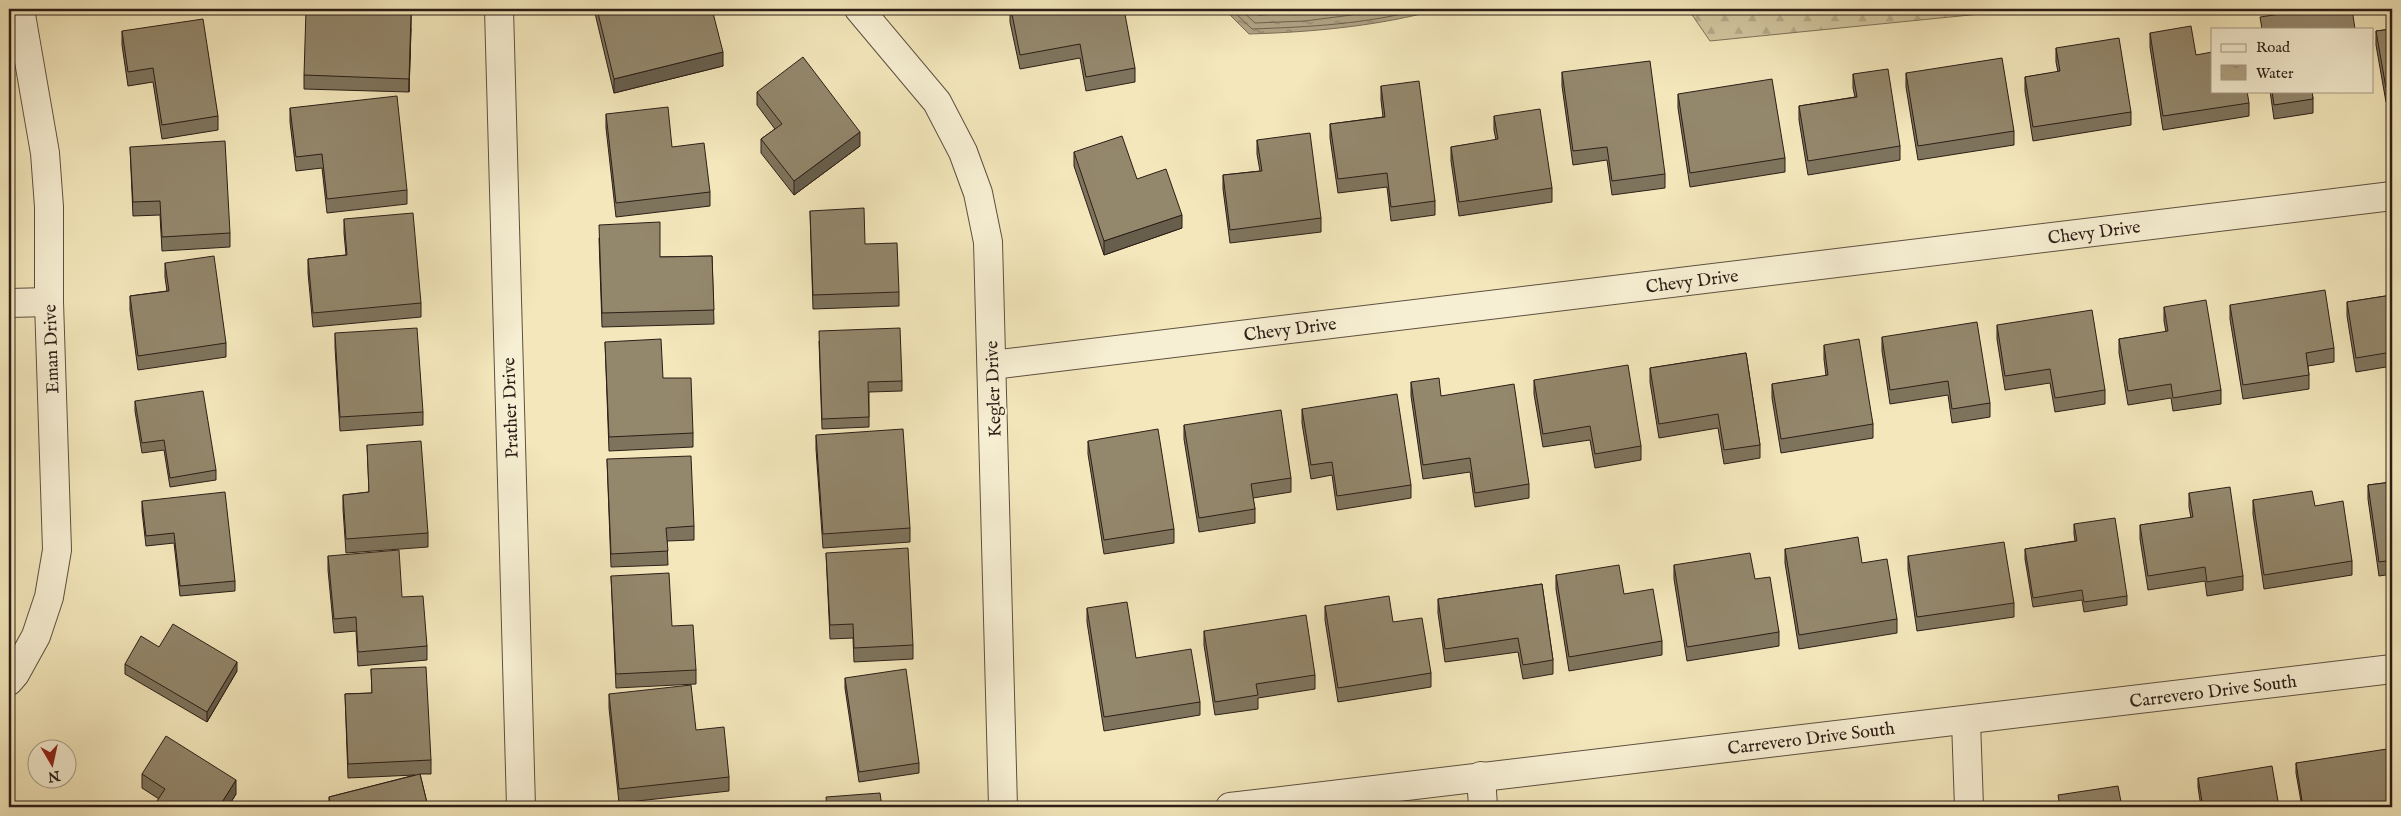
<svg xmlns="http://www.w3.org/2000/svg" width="2401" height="816" viewBox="0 0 2401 816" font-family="'IM FELL English',serif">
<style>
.forest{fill:url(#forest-firs);stroke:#7e725b}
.water{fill:url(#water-ripples);stroke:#7b6e58}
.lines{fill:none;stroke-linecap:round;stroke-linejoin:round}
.shore{stroke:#6e604d;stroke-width:1}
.minor-casing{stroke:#5e5040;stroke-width:30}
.minor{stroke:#f7efd3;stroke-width:28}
.wall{fill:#7e745d;stroke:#2c1e17}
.shaded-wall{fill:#675e4c;stroke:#2c1e17}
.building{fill:#93876c;stroke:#2c1e17}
.labels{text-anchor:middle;stroke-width:4;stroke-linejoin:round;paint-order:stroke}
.street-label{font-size:18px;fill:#2c1e17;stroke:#f7efd3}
</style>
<defs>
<pattern id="forest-firs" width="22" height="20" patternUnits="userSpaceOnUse" patternTransform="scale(1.25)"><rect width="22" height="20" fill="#d1c59f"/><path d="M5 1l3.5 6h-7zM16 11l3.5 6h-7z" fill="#b4a988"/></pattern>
<pattern id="water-ripples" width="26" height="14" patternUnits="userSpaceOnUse" patternTransform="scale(1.25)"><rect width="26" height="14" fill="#afa383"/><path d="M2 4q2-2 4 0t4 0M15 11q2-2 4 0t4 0" fill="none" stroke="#8f846a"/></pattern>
</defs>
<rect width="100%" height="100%" fill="#f3e7bb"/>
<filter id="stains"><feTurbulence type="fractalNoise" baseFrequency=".004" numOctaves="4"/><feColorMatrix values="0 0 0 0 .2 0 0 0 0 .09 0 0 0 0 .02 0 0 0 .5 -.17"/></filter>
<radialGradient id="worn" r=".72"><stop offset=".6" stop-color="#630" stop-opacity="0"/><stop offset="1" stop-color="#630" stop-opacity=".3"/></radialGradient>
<path class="forest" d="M1688,9H2030L1710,41Z"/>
<path class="water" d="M1224,9H1223H1441C1378,26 1315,32 1249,34Z"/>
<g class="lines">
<g class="shore">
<path d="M1231,9L1252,29C1309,27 1367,24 1422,9"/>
<path d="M1240,9L1255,23L1305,21L1398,9"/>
<path d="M1250,9L1258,15L1304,13L1341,9"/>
</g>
<g class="minor-casing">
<g id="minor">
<path d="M499,9L521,807"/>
<path d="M859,9L937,102L963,152L978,193L988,242L1003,807"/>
<path d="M9,303L49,302"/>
<path d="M992,365L2392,196"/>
<path d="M9,681L15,674L36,636L49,597L57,550L49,302V207L45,153L20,9"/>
<path d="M1966,721L1969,807"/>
<path d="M1481,776L1483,807"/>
<path d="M1230,807L2392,669"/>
</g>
</g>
<use href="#minor" class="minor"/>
</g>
<g class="wall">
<path d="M594,9H712L723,66L614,93Z"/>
<path d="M1010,9L1135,68V82L1086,91L1080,58L1020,69L1010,22Z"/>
<path d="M411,28L409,92L304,89V75Z"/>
<path d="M2392,29V101L2386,102L2376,45V31Z"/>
<path d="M122,31L218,116V130L162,139L153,82L128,86L122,45Z"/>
<path d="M2150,33L2196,55L2249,103V116L2163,130L2150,47Z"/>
<path d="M2056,48L2131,112V125L2033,141L2025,91V77L2058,72L2056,62Z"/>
<path d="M1562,72L1665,174V188L1612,195L1607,160L1573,165L1562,86Z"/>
<path d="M1906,73L2014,131V145L1918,160L1906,87Z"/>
<path d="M1853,74L1900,146V160L1808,175L1799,120V106L1855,97L1853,88Z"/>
<path d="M1381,86L1435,201V215L1391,221L1387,187L1338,193L1330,138V124L1383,117L1381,100Z"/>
<path d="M2270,91H2312L2313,99V113L2274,119Z"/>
<path d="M757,92L860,146L794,195L761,153V139L775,129L757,105Z"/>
<path d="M1678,94L1785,158V172L1690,187L1678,108Z"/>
<path d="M290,108L407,190V204L327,213L322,168L296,171L290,122Z"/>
<path d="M606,114L672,147L710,192V206L616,217L606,128Z"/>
<path d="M1494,116L1552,188V202L1459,216L1451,161V147L1496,140L1494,130Z"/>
<path d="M1257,140L1321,218V232L1230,243L1223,189V175L1260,171L1257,154Z"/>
<path d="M130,147L230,233V247L162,251L160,215L133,216Z"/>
<path d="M1074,152L1137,179L1182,228L1104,255L1074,166Z"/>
<path d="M810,211L899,292V306L813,309Z"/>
<path d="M344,219L421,303V317L313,327L308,273V259L346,255L344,233Z"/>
<path d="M599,238L660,257L712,256L714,324L602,327Z"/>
<path d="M165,263L226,343V357L138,370L130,310V296L167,291L165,277Z"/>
<path d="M2392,295V370V366L2356,372L2347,316V302Z"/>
<path d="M2230,305L2334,348V362L2308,366L2309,375V389L2243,399L2230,319Z"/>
<path d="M2164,307L2221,390V404L2173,411L2171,398L2128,405L2119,353V339L2166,332L2164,321Z"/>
<path d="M1997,325L2105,390V404L2055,412L2050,383L2005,390L1997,339Z"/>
<path d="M335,333L423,412V425L340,431L335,347Z"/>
<path d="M1882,337L1990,403V417L1952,423L1948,395L1890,404L1882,351Z"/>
<path d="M819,341L902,381V391L869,392V427L822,429Z"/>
<path d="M605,342L663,378L693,433V447L609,451Z"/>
<path d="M1824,345L1873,424V438L1781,453L1772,398V384L1826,376L1824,359Z"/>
<path d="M1746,353L1760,445V458L1724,464L1718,428L1659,438L1650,382V368Z"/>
<path d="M1534,380L1641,446V460L1595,468L1590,440L1543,447L1534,394Z"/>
<path d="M1411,382L1441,396L1529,484V498L1475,507L1470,472L1423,479L1411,396Z"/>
<path d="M135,401L216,470V480L170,487L164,450L142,453L135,411Z"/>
<path d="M1302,409L1411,485V498L1337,510L1332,475L1311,479L1302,423Z"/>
<path d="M1184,425L1291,478V492L1253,498L1255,509V523L1199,532L1184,439Z"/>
<path d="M816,435L910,528V542L823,548L816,449Z"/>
<path d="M1088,441L1174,529V543L1104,554L1088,454Z"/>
<path d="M367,445L428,533V547L346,553L343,509V495L369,492Z"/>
<path d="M607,459L694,526V540L667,541L668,565L611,567Z"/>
<path d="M2392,482V574L2379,576L2368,499V485Z"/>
<path d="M2189,493L2243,576V590L2207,596L2205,581L2148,590L2140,539V525L2191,518L2189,507Z"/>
<path d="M2253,500L2315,506L2352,561V575L2264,589L2253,514Z"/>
<path d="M142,501L235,581V591L180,596L174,543L146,546L142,511Z"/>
<path d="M2074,524L2127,596V605L2084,612L2082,600L2033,607L2025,559V549L2075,541L2074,534Z"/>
<path d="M1785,549L1862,563L1897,619V633L1799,649L1785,563Z"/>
<path d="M826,553L913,645V659L854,662L853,638L830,639Z"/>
<path d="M328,556L402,597L427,646V660L358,666L356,631L334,633L328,570Z"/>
<path d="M1908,556L2014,603V617L1917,631L1908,570Z"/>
<path d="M1674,565L1755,579L1779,632V646L1687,661L1674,579Z"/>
<path d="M1556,575L1624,594L1662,641V655L1569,671L1556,589Z"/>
<path d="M611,576L672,626L696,670V684L616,688Z"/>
<path d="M1542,584L1553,660V674L1523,679L1518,652L1445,662L1438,613V599Z"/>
<path d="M1325,606L1393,622L1431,673V687L1338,702L1325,620Z"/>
<path d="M1087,608L1136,658L1200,702V715L1104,731L1087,622Z"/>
<path d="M1204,631L1315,675V689L1258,698V709L1215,715L1204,645Z"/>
<path d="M159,647L237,671L207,722L125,674V664Z"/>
<path d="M371,669L431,760V774H420L428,807H329V797L415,775L348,778L345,694L372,693Z"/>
<path d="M845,678L919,763V773L859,782L845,688Z"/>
<path d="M609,694L696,730L729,777V791L619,803L609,708Z"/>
<path d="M2296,763L2392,784V807H2302L2296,773Z"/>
<path d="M142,774L236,794L228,807H153L159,799L142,788Z"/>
<path d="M2198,778L2279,807H2201L2198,787Z"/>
</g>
<g class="shaded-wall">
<path d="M411,14V28L409,92V79Z"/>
<path d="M723,52V66L614,93V79Z"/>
<path d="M860,132V146L794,195V181Z"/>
<path d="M1182,215V228L1104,255V241Z"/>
<path d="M237,662V671L207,722V712Z"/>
<path d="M236,780V794L228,807H219Z"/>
</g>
<g class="building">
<path d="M597,9H712L723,52L614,79Z"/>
<path d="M1011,9H1124L1135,68L1086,77L1080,44L1020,55Z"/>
<path d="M2314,9H2352L2355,29H2262L2260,17Z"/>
<path d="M306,10L411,14L409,79L304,75Z"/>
<path d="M203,19L218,116L162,125L153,68L128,72L122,31Z"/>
<path d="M2191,26L2196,55L2212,52V91H2247L2249,103L2163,116L2150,33Z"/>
<path d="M2392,29V87L2386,88L2376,31Z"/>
<path d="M2119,38L2131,112L2033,127L2025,77L2060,71L2056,48Z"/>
<path d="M803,57L860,132L794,181L761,139L782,124L757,92Z"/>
<path d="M2002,58L2014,131L1918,146L1906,73Z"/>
<path d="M1650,61L1665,174L1612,181L1607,147L1573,151L1562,72Z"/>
<path d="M1888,69L1900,146L1808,161L1799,106L1857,97L1853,74Z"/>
<path d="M1772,79L1785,158L1690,173L1678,94Z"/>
<path d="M1419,81L1435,201L1391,207L1387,173L1338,179L1330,124L1385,117L1381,86Z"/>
<path d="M2272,91H2312L2313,99L2274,105Z"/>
<path d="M397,96L407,190L327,199L322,154L296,157L290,108Z"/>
<path d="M668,107L672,147L704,143L710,192L616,203L606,114Z"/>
<path d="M1540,109L1552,188L1459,202L1451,147L1498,139L1494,116Z"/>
<path d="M1310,133L1321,218L1230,230L1223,175L1262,171L1257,140Z"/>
<path d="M1122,136L1137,179L1166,169L1182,215L1104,241L1074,152Z"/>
<path d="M225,141L230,233L162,237L160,201L133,202L130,147Z"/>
<path d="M864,208L865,244L897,243L899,292L813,295L810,211Z"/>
<path d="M413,213L421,303L313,313L308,259L347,255L344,219Z"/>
<path d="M660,222V257L712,256L714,310L602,313L599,225Z"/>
<path d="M214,256L226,343L138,356L130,296L169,291L165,263Z"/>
<path d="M2325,290L2334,348L2306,353L2309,375L2243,385L2230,305Z"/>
<path d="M2392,295V356V352L2356,358L2347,302Z"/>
<path d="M2206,300L2221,390L2173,398L2171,384L2128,391L2119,339L2168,331L2164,307Z"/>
<path d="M2092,310L2105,390L2055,398L2050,369L2005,376L1997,325Z"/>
<path d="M1977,322L1990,403L1952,409L1948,381L1890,390L1882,337Z"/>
<path d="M417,328L423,412L340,417L335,333Z"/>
<path d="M900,328L902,381L868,382L869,417L822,419L819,331Z"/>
<path d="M661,339L663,378H691L693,433L609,437L605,342Z"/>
<path d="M1859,339L1873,424L1781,439L1772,384L1828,375L1824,345Z"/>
<path d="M1746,353L1760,445L1724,450L1718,414L1659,424L1650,368Z"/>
<path d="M1628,365L1641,446L1595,454L1590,426L1543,434L1534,380Z"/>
<path d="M1439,378L1441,396L1514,384L1529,484L1475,493L1470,458L1423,465L1411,382Z"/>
<path d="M203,391L216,470L170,478L164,440L142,443L135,401Z"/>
<path d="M1397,394L1411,485L1337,496L1332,462L1311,465L1302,409Z"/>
<path d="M1281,410L1291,478L1251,484L1255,509L1199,518L1184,425Z"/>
<path d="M903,429L910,528L823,534L816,435Z"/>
<path d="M1158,429L1174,529L1104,540L1088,441Z"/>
<path d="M421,441L428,533L346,539L343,495L369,492L367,445Z"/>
<path d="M691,456L694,526L666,528L668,551L611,554L607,459Z"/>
<path d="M2392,482V560L2379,562L2368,485Z"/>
<path d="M2230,487L2243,576L2207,582L2205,567L2148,576L2140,525L2193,517L2189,493Z"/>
<path d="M2312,491L2315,506L2343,501L2352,561L2264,575L2253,500Z"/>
<path d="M225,492L235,581L180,586L174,533L146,536L142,501Z"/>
<path d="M2115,518L2127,596L2084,602L2082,590L2033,598L2025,549L2077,541L2074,524Z"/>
<path d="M1858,537L1862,563L1887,559L1897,619L1799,635L1785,549Z"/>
<path d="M2004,542L2014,603L1917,617L1908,556Z"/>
<path d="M908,548L913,645L854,648L853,624L830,625L826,553Z"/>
<path d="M399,550L402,597L423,596L427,646L358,652L356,617L334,619L328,556Z"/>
<path d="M1750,553L1755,579L1770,577L1779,632L1687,647L1674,565Z"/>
<path d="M1619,565L1624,594L1653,589L1662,641L1569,657L1556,575Z"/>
<path d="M669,573L672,626L693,625L696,670L616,674L611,576Z"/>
<path d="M1542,584L1553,660L1523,665L1518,638L1445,649L1438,599Z"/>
<path d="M1389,596L1393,622L1422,618L1431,673L1338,688L1325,606Z"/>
<path d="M1127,602L1136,658L1191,649L1200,702L1104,717L1087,608Z"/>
<path d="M1306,615L1315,675L1256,684L1258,695L1215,702L1204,631Z"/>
<path d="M173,624L237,662L207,712L125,664L141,636L159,647Z"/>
<path d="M426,667L431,760L348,764L345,694L372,693L371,669Z"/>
<path d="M906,669L919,763L859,772L845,678Z"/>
<path d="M691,685L696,730L724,727L729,777L619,789L609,694Z"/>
<path d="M166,736L236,780L219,807H153L165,789L142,774Z"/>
<path d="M2387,749L2392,784V802L2360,807H2303L2296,763Z"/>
<path d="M2272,766L2279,807H2203L2198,778Z"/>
<path d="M420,774L428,807H331L329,797Z"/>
<path d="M2118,786L2122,807H2060L2058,795Z"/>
<path d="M880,793L882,807H827L826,797Z"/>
<path d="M1877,805V807H1842Z"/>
</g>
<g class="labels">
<g class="street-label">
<text transform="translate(2094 232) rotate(-7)" y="6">Chevy Drive</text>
<text transform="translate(1692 281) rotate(-7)" y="6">Chevy Drive</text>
<text transform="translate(1290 329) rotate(-7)" y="6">Chevy Drive</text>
<text transform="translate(51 349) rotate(-92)" y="6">Eman Drive</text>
<text transform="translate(993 389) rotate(-92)" y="6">Kegler Drive</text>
<text transform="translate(510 408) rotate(-92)" y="6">Prather Drive</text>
<text transform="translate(2213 691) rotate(-7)" y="6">Carrevero Drive South</text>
<text transform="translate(1811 738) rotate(-7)" y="6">Carrevero Drive South</text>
</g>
</g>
<rect width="2401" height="816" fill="none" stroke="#f3e7bb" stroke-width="30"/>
<rect x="10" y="10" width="2381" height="796" fill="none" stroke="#2c1e17" stroke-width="2.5"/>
<rect x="15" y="15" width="2371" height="786" fill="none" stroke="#2c1e17"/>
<rect x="2211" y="28" width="162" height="65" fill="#f7efd3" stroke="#a69b88"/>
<rect x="2221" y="44" width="25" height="8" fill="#f7efd3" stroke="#a69b88"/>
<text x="2256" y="52" font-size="15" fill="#2c1e17">Road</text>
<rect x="2221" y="65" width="25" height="15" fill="url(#water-ripples)" stroke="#a69b88"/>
<text x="2256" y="78" font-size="15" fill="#2c1e17">Water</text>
<g transform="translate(52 764) rotate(171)"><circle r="24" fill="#f7efd3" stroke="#a69b88"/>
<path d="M0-4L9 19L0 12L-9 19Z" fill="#8f2418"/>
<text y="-8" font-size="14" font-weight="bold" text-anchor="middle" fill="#2c1e17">N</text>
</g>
<rect width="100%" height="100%" filter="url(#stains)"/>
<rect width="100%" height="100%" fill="url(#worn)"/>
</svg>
